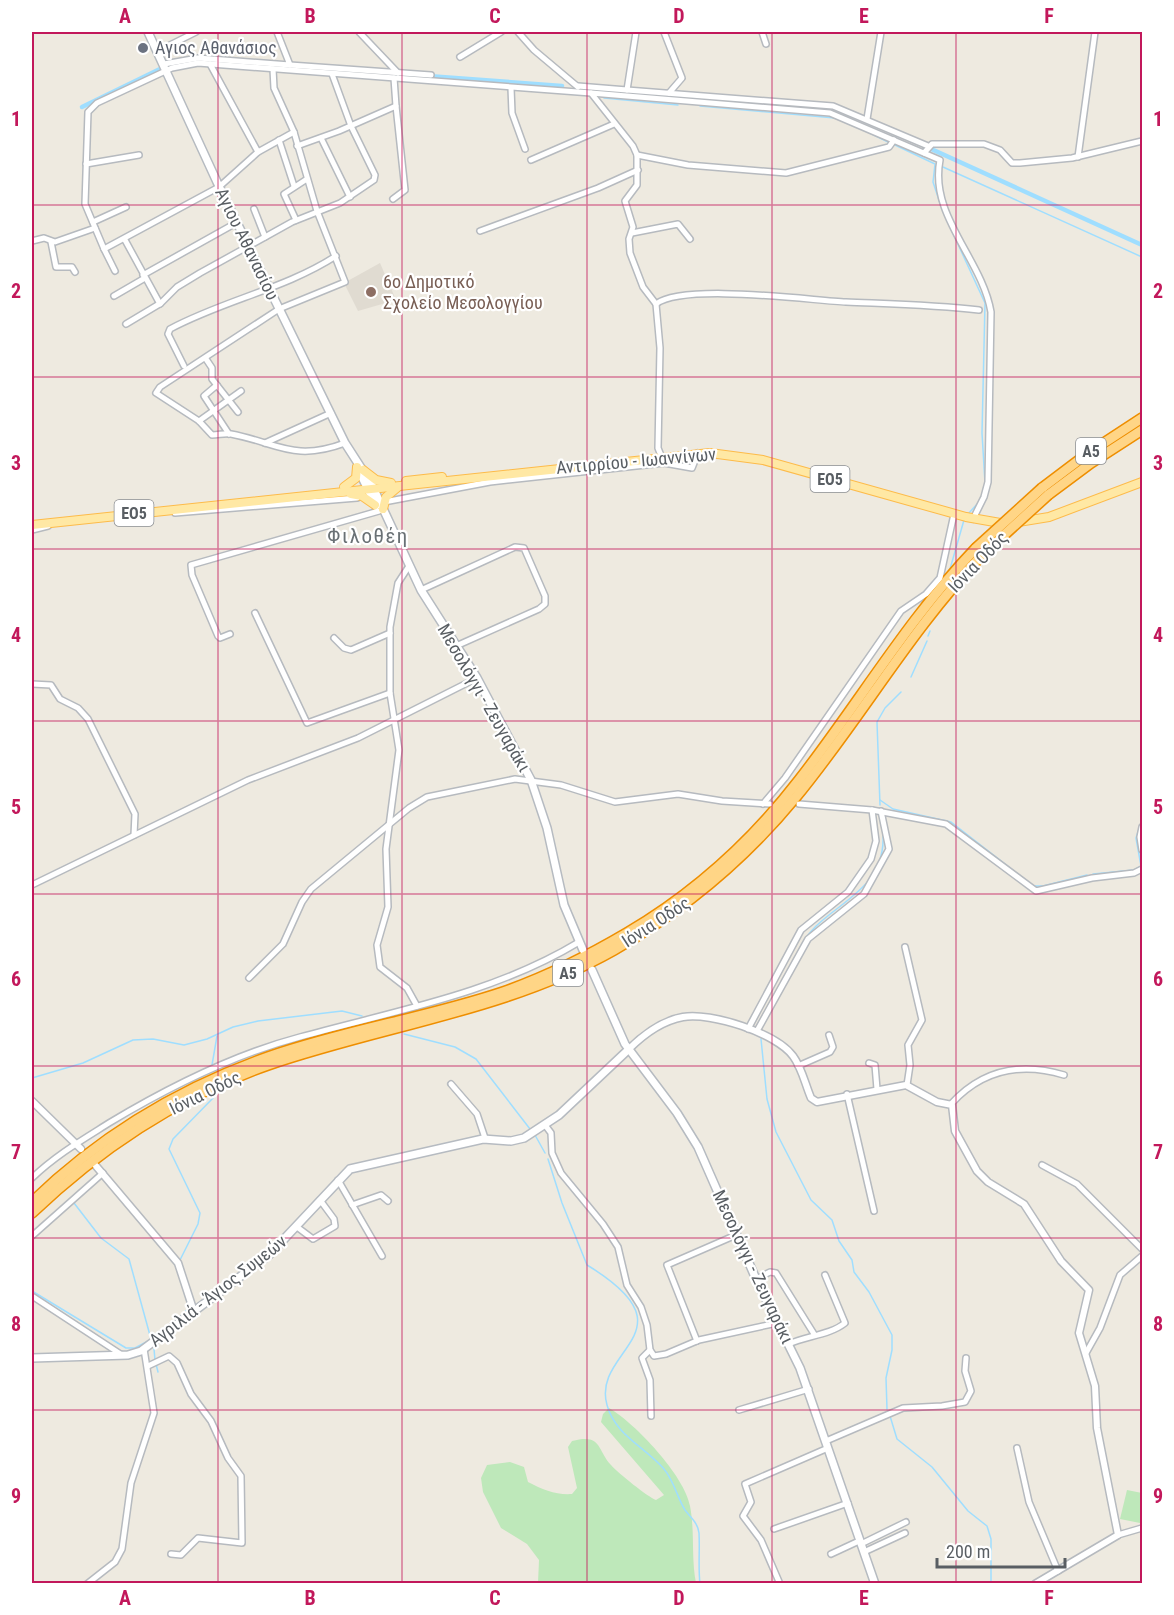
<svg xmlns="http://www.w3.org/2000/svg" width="1174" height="1615" viewBox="0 0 1174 1615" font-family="'Roboto Condensed',sans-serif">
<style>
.education{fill:#e0dbd1}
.green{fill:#bee8ba}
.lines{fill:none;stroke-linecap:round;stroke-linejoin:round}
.stream{stroke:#9fdeff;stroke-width:1.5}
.canal{stroke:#9fdeff;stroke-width:4.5}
.minor-casing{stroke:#b6babf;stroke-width:8}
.tertiary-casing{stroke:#b6babf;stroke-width:9}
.secondary-casing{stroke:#b6bbc1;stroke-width:10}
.primary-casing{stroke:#fdbb4a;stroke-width:10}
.motorway-casing{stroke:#ee8e00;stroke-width:12}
.minor{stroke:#fff;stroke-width:5}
.tertiary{stroke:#fff;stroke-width:6}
.secondary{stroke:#fff;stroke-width:7}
.primary{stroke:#ffe8a4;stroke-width:8}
.motorway{stroke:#ffd586;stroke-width:9}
.motorway-bridge-casing{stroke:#ee8e00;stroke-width:12;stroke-linecap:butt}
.motorway-bridge{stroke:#ffd586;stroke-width:9}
.grid{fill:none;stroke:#c2185b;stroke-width:1.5;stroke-opacity:0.55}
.worship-dot{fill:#6b7280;stroke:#fff;stroke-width:2}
.education-dot{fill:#8d6e63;stroke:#fff;stroke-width:2}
.labels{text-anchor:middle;stroke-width:4.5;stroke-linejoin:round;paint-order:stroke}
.shield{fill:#fff;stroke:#8b8e92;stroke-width:1.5}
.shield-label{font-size:16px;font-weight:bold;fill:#595e63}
.worship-label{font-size:18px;fill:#5b616d;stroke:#fff;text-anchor:start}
.street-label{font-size:18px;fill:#595e63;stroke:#fff}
.education-label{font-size:18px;fill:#785e54;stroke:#fff;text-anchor:start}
.quarter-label{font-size:21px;letter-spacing:1.5px;fill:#6a7175;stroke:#fff}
.neatline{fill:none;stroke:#c2185b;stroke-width:2}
.grid-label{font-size:20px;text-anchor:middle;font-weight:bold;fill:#c2185b}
</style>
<rect width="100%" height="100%" fill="#eeeae0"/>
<path class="education" d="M380,263L396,300L358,311L344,283Z"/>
<g class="green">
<path d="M609,1408C635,1423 685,1476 690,1506C695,1531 691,1558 696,1583H538L539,1560L527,1544L501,1528L483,1492L481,1478L487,1465L510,1462L524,1467L528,1482C543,1490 556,1495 572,1494L577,1488L568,1447L572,1441C602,1433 597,1450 611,1465C618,1473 648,1497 656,1500L664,1495L601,1422L603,1414Z"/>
<path d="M1127,1490L1142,1493L1140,1523L1120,1519Z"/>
</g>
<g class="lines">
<g class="stream">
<path d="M604,98L678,105"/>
<path d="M700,106L835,118"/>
<path d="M870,133L888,142"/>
<path d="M895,145L935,164L933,182L940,203"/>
<path d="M943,167L1142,257"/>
<path d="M951,229L985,303L982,433L985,483"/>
<path d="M968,514L979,502"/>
<path d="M950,569L964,520"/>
<path d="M928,636L930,631"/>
<path d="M911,677L927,641"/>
<path d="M880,800L893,809L951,822L1024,879"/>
<path d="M880,805L877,722L885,708L901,692"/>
<path d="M1093,874L1134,870L1141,866L1136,838L1142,820"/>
<path d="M1033,886H1043L1087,875"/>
<path d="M799,950C819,904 887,898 883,833"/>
<path d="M404,1034L455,1047L476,1059L530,1129"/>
<path d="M761,1039L767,1099L776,1132L811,1200L832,1220L839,1241L852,1260L854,1272L869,1292L892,1335V1350L886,1378L887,1409"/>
<path d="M212,1065L217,1036"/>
<path d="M32,1078L83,1063L133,1040L153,1039L184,1045L207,1039L233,1027L258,1021L342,1011L362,1016"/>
<path d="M535,1135L545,1153"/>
<path d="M548,1159L562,1203L587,1265C697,1332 591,1349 607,1405C615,1435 645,1447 664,1469C674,1481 677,1497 685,1510C691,1518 698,1523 699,1533C700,1550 698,1567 700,1584"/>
<path d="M74,1203L101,1238L129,1259L151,1339"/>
<path d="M180,1260L198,1224L200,1213L169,1149L173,1139L215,1096"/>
<path d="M32,1291L126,1348H135L150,1340"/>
<path d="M171,1325L189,1308L182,1285"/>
<path d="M154,1349L155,1360"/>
<path d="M156,1364L158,1372"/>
<path d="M890,1416L897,1439L932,1467L968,1511L987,1526L991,1539V1584"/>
</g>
<g class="canal">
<path d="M428,76L562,86"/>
<path d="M82,107L162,68"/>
<path d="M929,148L1142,245"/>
</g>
<g class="minor-casing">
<g id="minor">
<path d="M359,32L398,73"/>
<path d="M518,32L534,50L578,87"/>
<path d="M664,32L682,78L669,93"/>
<path d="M762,32L766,44"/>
<path d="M158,51L196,32"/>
<path d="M460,57L501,32"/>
<path d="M164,64L198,58L290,65L277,32"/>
<path d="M210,64L258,152"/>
<path d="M290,65L431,75"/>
<path d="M273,69L274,88L294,132L317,211L345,282L279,309L160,387L156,393L199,421L212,435C219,435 224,433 231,434C278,443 294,462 345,443"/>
<path d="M394,78L396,106"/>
<path d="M578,86L627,90L636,32"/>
<path d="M511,88L512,113L525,149"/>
<path d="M627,90L833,106L928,146"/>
<path d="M591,93L830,113L940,160C929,216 982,259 991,312L988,482L984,497L973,519"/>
<path d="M867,119L881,32"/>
<path d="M294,132L258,152L219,187L104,249L85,204L88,112L97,103L172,68L198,63L591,93L633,146L637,155V185L625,201L633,227L629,239L630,253L643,287L656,304L660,348L658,448L664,463"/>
<path d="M321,138L350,197"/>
<path d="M279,140L294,186"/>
<path d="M297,146L339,131L396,106L405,190L393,199"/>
<path d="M924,153L932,144H984L1000,150L1012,163H1020L1072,158L1142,141"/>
<path d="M637,155L688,165L786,173L889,147L894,140"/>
<path d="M1078,157L1095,32"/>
<path d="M531,160L614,124"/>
<path d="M86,164L139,155"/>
<path d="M254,209L265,237"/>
<path d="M296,220L284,194L307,179"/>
<path d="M93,222L126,207"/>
<path d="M480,231L598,188L638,170"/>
<path d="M632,233L678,224L690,239"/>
<path d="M125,240L160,304"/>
<path d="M32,241L44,238L55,242L95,228"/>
<path d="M51,242L56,267H72L75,272"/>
<path d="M104,249L115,271"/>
<path d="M143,275L236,223"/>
<path d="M114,296L145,278"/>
<path d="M656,304C684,283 807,300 846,302C891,304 935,305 979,310"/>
<path d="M126,324L161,303L177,287L200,273L292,222L340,203L374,180L375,175L351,126L332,74"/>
<path d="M206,359L212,368V379L238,412"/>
<path d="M184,366L168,334L170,329C224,300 285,289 336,256"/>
<path d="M217,385L204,396L229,434"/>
<path d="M199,421L241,391"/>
<path d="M265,443L331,413"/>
<path d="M384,502L490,482L664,463L692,468L698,453"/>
<path d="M175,513L357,498"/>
<path d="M32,530L48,526"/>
<path d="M409,566L398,583L390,627V693L399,750L386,849L388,907L377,945L380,967L407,988L417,1006"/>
<path d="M421,590L515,547L524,548L545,596V604L539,609L456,646"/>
<path d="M255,613L307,723L390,693"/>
<path d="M230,634L220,638L218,636L192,575L191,565L379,511"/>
<path d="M334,638L344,648L351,650L390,633"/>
<path d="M32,684L51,685L60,699L78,708L88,719L135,814L134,835"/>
<path d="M763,804L785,778L901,611L926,594L940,578L954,514"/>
<path d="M799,804L872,810L946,824L1036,891L1092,878L1134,873L1142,869"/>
<path d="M1142,827L1140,837L1142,850"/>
<path d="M32,885L248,780L358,738L477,678"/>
<path d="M905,947L922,1020L908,1045L910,1065L907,1085"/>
<path d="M249,978L283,944L302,902L311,889L409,808L427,797L515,779L561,785L615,802L678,794L722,801L770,804"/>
<path d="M748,1029L801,930L848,892L871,859L876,841L872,810"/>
<path d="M757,1031L808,939L864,894L889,849L881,811"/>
<path d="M869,1063L875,1065L877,1089"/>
<path d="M798,1066L830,1052L833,1047L829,1035"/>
<path d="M451,1084L477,1114L485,1138"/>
<path d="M847,1094L874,1211"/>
<path d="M951,1104C982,1070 1021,1062 1064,1075"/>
<path d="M545,1125L551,1133L552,1153L561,1173L603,1224L618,1247L627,1285L641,1307L647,1325L650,1350L654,1356L666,1354L699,1340L777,1323"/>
<path d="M1042,1165L1077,1184L1142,1249"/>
<path d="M32,1178C56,1155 82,1140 109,1123C169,1087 232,1055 300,1037C394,1011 493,994 579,942"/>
<path d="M338,1180L382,1256"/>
<path d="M352,1205L381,1195L388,1201"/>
<path d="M297,1227L313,1239L335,1226L334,1219L320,1200"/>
<path d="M32,1236L103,1173"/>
<path d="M756,1279L770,1272L776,1273L814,1334"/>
<path d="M32,1296L122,1355"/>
<path d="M697,1341L667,1265L736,1235"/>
<path d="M789,1344C806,1336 830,1335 845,1323L825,1275"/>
<path d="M650,1350L642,1358L650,1380L651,1416"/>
<path d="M1086,1353L1100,1328L1120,1275L1142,1256"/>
<path d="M148,1366L169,1356L177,1363L191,1394L211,1421L228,1458L241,1476L242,1543L198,1538L181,1555L171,1554"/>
<path d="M739,1410L809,1389"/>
<path d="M826,1441L903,1408L942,1406L965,1402L971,1391L965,1371L966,1358"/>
<path d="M1017,1448L1029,1502L1058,1571"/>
<path d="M774,1529L848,1503"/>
<path d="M1118,1535L1142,1528"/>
<path d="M861,1544L906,1522"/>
<path d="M864,1552L905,1533"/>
<path d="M831,1554L859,1541"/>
<path d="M87,1584L115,1562L122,1549L131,1483L154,1413L144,1349"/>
<path d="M780,1584L761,1540L743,1516L751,1502L745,1484L828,1448"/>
</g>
</g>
<g class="tertiary-casing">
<g id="tertiary">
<path d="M629,1049C644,1034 661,1021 683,1017C711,1012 776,1033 793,1056C802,1068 805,1084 811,1098L817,1102L906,1085L937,1102L952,1105L955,1131L977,1171L988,1182L1024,1204L1061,1261L1089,1290L1079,1333L1095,1386L1097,1428L1118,1535L1035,1584"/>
<path d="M32,1101L81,1149"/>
<path d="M96,1166L178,1263L194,1312"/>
</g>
</g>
<g class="secondary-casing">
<g id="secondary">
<path d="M148,32L217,182L345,443L372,485L421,590L477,678L531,780L547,828L564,905L583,950"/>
<path d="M357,467L376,506"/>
<path d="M592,970L625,1044L677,1113L698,1147L756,1279L800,1368L875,1584"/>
<path d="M32,1358L128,1355L141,1351L269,1255L350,1169L483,1139L511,1141L524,1138L559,1115L629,1049"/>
</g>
</g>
<g class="primary-casing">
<g id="primary">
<path d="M363,470L376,480L391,483"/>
<path d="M406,481L442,477"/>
<path d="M344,487L356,478L357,467"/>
<path d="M351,494L362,496L375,505"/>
<path d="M383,509L386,497L398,487"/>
<path d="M32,525L710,453L763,460L966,517L1006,524L1049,517L1142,482"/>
</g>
</g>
<g class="motorway-casing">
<g id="motorway">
<path d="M1042,488L1087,454L1142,418"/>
<path d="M1048,495L1091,463L1142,430"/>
<path d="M32,1202C99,1137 180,1088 268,1057C345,1030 426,1018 503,992C546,977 588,956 627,933C693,894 752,841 799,780C859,703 908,619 976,548"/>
<path d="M32,1213C100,1148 179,1096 268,1065C384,1025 506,1011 614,950C684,910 745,859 796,797C861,718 911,629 982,555"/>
</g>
</g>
<use href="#minor" class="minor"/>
<use href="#tertiary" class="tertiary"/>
<use href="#secondary" class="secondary"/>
<use href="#primary" class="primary"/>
<use href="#motorway" class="motorway"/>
<g class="motorway-bridge-casing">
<g id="motorway-bridge">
<path d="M976,548L1042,488"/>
<path d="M982,555L1048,495"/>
</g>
</g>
<use href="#motorway-bridge" class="motorway-bridge"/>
</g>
<path class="grid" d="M218,32V1584M402,32V1584M587,32V1584M772,32V1584M956,32V1584M32,205H1142M32,377H1142M32,549H1142M32,721H1142M32,894H1142M32,1066H1142M32,1238H1142M32,1410H1142"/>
<circle class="worship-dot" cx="143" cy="48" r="6"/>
<circle class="education-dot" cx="371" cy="292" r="6"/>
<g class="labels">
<g class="shield">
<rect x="1076" y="438" width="30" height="26" rx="4.5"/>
<rect x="810.5" y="466" width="39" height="26" rx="4.5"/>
<rect x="114.5" y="500" width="39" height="26" rx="4.5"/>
<rect x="553" y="960" width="30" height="26" rx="4.5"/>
</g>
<g class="shield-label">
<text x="1091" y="457">Α5</text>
<text x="830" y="485">ΕΟ5</text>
<text x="134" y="519">ΕΟ5</text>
<text x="568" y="979">Α5</text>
</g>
<g class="worship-label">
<text x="155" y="54">Αγιος Αθανάσιος</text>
</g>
<g class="street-label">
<text transform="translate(247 244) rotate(64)" y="6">Αγιου Αθανασίου</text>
<text transform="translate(636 461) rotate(-5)" y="6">Αντιρρίου - Ιωαννίνων</text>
<text transform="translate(978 562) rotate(-46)" y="6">Ιόνια Οδός</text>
<text transform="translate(484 698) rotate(60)" y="6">Μεσολόγγι - Ζευγαράκι</text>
<text transform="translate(656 922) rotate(-33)" y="6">Ιόνια Οδός</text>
<text transform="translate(205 1093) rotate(-26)" y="6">Ιόνια Οδός</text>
<text transform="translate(753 1267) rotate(65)" y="6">Μεσολόγγι - Ζευγαράκι</text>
<text transform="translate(218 1291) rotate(-38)" y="6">Αγριλιά - Άγιος Συμεών</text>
</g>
<g class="education-label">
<text x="383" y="288">6ο Δημοτικό<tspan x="383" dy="21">Σχολείο Μεσολογγίου</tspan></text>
</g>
<g class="quarter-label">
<text x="368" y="543">Φιλοθέη</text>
</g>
</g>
<rect width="1174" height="1615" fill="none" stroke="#ffffff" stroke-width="66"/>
<path d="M937 1558v9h128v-9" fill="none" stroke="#595e63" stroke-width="3"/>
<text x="946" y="1558" font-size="18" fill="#595e63" stroke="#ffffff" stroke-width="4.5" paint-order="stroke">200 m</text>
<rect x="33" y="33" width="1108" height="1549" class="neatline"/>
<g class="grid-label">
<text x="125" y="23">A</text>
<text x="310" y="23">B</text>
<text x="495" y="23">C</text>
<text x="679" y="23">D</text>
<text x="864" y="23">E</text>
<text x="1049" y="23">F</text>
<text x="16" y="126">1</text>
<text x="1158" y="126">1</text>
<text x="16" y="298">2</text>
<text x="1158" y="298">2</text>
<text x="16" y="470">3</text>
<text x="1158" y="470">3</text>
<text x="16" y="642">4</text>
<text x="1158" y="642">4</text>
<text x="16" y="814">5</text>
<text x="1158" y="814">5</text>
<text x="16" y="986">6</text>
<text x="1158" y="986">6</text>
<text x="16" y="1159">7</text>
<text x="1158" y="1159">7</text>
<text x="16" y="1331">8</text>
<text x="1158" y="1331">8</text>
<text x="16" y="1503">9</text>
<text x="1158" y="1503">9</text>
<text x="125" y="1605">A</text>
<text x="310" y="1605">B</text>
<text x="495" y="1605">C</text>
<text x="679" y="1605">D</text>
<text x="864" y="1605">E</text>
<text x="1049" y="1605">F</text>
</g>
</svg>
